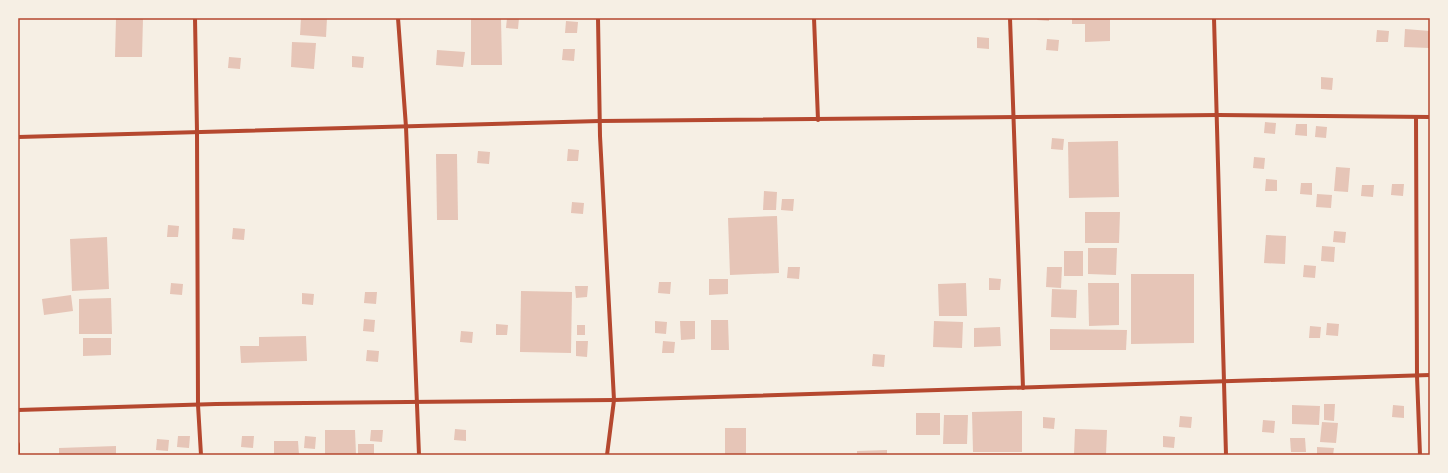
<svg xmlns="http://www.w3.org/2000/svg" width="1448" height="473" viewBox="0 0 1448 473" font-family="'Open Sans',sans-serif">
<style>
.building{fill:#e6c5b7}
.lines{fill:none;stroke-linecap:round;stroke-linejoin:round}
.minor{stroke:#b5482f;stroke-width:4}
.neatline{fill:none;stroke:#b5482f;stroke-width:1.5}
</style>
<rect width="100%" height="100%" fill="#f6efe4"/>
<g class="building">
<path d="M116,18H143L142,57H115Z"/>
<path d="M301,18H327L326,37L300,35Z"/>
<path d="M471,18H501L502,65H471Z"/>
<path d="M507,18H519L518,29L506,28Z"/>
<path d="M1038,18H1049V21L1037,20Z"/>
<path d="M1072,18H1110V41L1085,42V24H1072Z"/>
<path d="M566,21L578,22L577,33H565Z"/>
<path d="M1405,29L1430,31L1429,48L1404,47Z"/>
<path d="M1377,30L1389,31L1388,42H1376Z"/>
<path d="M977,37L989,38V49L977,48Z"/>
<path d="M1047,39L1059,40L1058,51L1046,50Z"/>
<path d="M292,42L316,43L314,69L291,67Z"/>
<path d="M563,49H575L574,61L562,60Z"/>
<path d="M437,50L465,52L463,67L436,65Z"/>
<path d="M352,56L364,57L363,68L352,67Z"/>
<path d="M229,57L241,58L240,69L228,68Z"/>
<path d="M1321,77L1333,78L1332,90L1321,89Z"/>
<path d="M1265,122L1276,123L1275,134L1264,133Z"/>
<path d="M1296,124H1307V136L1295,135Z"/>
<path d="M1316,126L1327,127L1326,138L1315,137Z"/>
<path d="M1052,138L1064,139L1063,150L1051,149Z"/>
<path d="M1118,141L1119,197L1069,198L1068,142Z"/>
<path d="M568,149L579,150L578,161H567Z"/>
<path d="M478,151L490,152L489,164L477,163Z"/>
<path d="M436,154H457L458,220H437Z"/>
<path d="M1254,157L1265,158L1264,169L1253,168Z"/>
<path d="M1336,167L1350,168L1348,192L1334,191Z"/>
<path d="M1266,179L1277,180V191H1265Z"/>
<path d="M1301,183H1312V195L1300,194Z"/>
<path d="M1392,184H1404L1403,196L1391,195Z"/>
<path d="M1362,185H1374L1373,197L1361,196Z"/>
<path d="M764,191L777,192L776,210H763Z"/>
<path d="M1317,194L1332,195L1331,208L1316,207Z"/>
<path d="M782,199H794L793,211L781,210Z"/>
<path d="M572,202L584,203L583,214L571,213Z"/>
<path d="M1085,212H1120L1119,243H1085Z"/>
<path d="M777,216L779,273L730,275L728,218Z"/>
<path d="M168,225L179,226L178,237H167Z"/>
<path d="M233,228L245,229L244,240L232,239Z"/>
<path d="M1334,231L1346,232L1345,243L1333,242Z"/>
<path d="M1266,235L1286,236L1285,264L1264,263Z"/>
<path d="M107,237L109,289L72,291L70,239Z"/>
<path d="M1322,246L1335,247L1334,262L1321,261Z"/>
<path d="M1088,248H1117L1116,275L1088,274Z"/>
<rect x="1064" y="251" width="19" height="25"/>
<path d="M1304,265L1316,266L1315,278L1303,277Z"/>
<path d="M788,267H800L799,279L787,278Z"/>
<path d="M1047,267H1062L1061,288L1046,287Z"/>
<path d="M1131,274H1194V343L1131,344Z"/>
<path d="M989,278L1001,279L1000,290H989Z"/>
<path d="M709,279H728V294L709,295Z"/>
<path d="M659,282H671L670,294L658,293Z"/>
<path d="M171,283L183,284L182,295L170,294Z"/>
<path d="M966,283L967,316H939L938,284Z"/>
<path d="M1088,283H1119V325L1089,326Z"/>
<path d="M575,286H588L587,297L576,298Z"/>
<path d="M1052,289L1077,290L1076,318L1051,317Z"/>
<path d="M521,291L572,292L571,353L520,352Z"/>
<path d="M365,292H377L376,304L364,303Z"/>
<path d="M302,293L314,294L313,305L302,304Z"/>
<path d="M71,295L73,311L44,315L42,299Z"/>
<path d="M111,298L112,334H79V299Z"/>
<path d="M364,319L375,320L374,332L363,331Z"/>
<path d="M711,320H728L729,350H711Z"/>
<path d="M655,321L667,322L666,334L655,333Z"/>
<path d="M680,321H695V339L681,340Z"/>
<path d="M934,321L963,322L962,348L933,347Z"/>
<path d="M1327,323L1339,324L1338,336L1326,335Z"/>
<path d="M496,324L508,325L507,335H496Z"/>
<rect x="577" y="325" width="8" height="10"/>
<path d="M1310,326L1321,327L1320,338H1309Z"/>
<path d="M1000,327L1001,346L974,347V328Z"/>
<path d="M1050,329L1127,330L1126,350H1050Z"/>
<path d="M461,331L473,332L472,343L460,342Z"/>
<path d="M306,336L307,361L241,363L240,346H259V337Z"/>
<path d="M83,338H111V355L83,356Z"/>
<path d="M576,341H588L587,357L576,356Z"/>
<path d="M663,341L675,342L674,353H662Z"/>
<path d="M367,350L379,351L378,362L366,361Z"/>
<path d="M873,354L885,355L884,367L872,366Z"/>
<path d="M1324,404H1335L1334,421L1324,420Z"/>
<path d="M1292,405L1320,406L1319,425L1292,424Z"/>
<path d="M1393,405L1404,406V418L1392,417Z"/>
<path d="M1022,411V452H973L972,412Z"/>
<rect x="916" y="413" width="24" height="22"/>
<path d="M944,415H968L967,444H943Z"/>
<path d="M1180,416L1192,417L1191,428L1179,427Z"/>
<path d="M1043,417L1055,418L1054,429L1043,428Z"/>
<path d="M1263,420L1275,421L1274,433L1262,432Z"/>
<path d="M1322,422L1338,423L1336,443L1320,442Z"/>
<rect x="725" y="428" width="21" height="27"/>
<path d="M455,429L466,430V441L454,440Z"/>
<path d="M1075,429L1107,430L1106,455H1074Z"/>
<path d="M325,430H355L356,455H325Z"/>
<path d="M371,430H383L382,442L370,441Z"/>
<path d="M178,436H190L189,448L177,447Z"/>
<path d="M242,436H254L253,448L241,447Z"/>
<path d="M305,436L316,437L315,449L304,448Z"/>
<path d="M1163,436L1175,437L1174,448L1163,447Z"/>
<path d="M1290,438H1305L1306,452H1291Z"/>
<path d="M157,439L169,440L168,451L156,450Z"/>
<path d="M274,441H298L299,455H274Z"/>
<rect x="358" y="444" width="16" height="11"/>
<path d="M116,446V455H59V448Z"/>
<path d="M1317,447L1334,448L1333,455H1317Z"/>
<path d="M887,450V455H857V451Z"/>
</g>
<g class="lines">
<g class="minor">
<path d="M195,18L197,132L198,405L201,455"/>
<path d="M398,18L406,127L419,455"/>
<path d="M598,18L600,136L614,400L607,455"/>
<path d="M814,18L818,120"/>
<path d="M1010,18L1023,388"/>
<path d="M1214,18L1226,455"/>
<path d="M1416,117L1417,376L1420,455"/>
<path d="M18,137L600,121L1218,115L1430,117"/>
<path d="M18,410L216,404L614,400L1430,375"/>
<path d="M18,444V455"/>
</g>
</g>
<rect width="1448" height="473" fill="none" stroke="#f6efe4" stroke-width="38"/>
<rect x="19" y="19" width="1410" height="435" class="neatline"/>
</svg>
